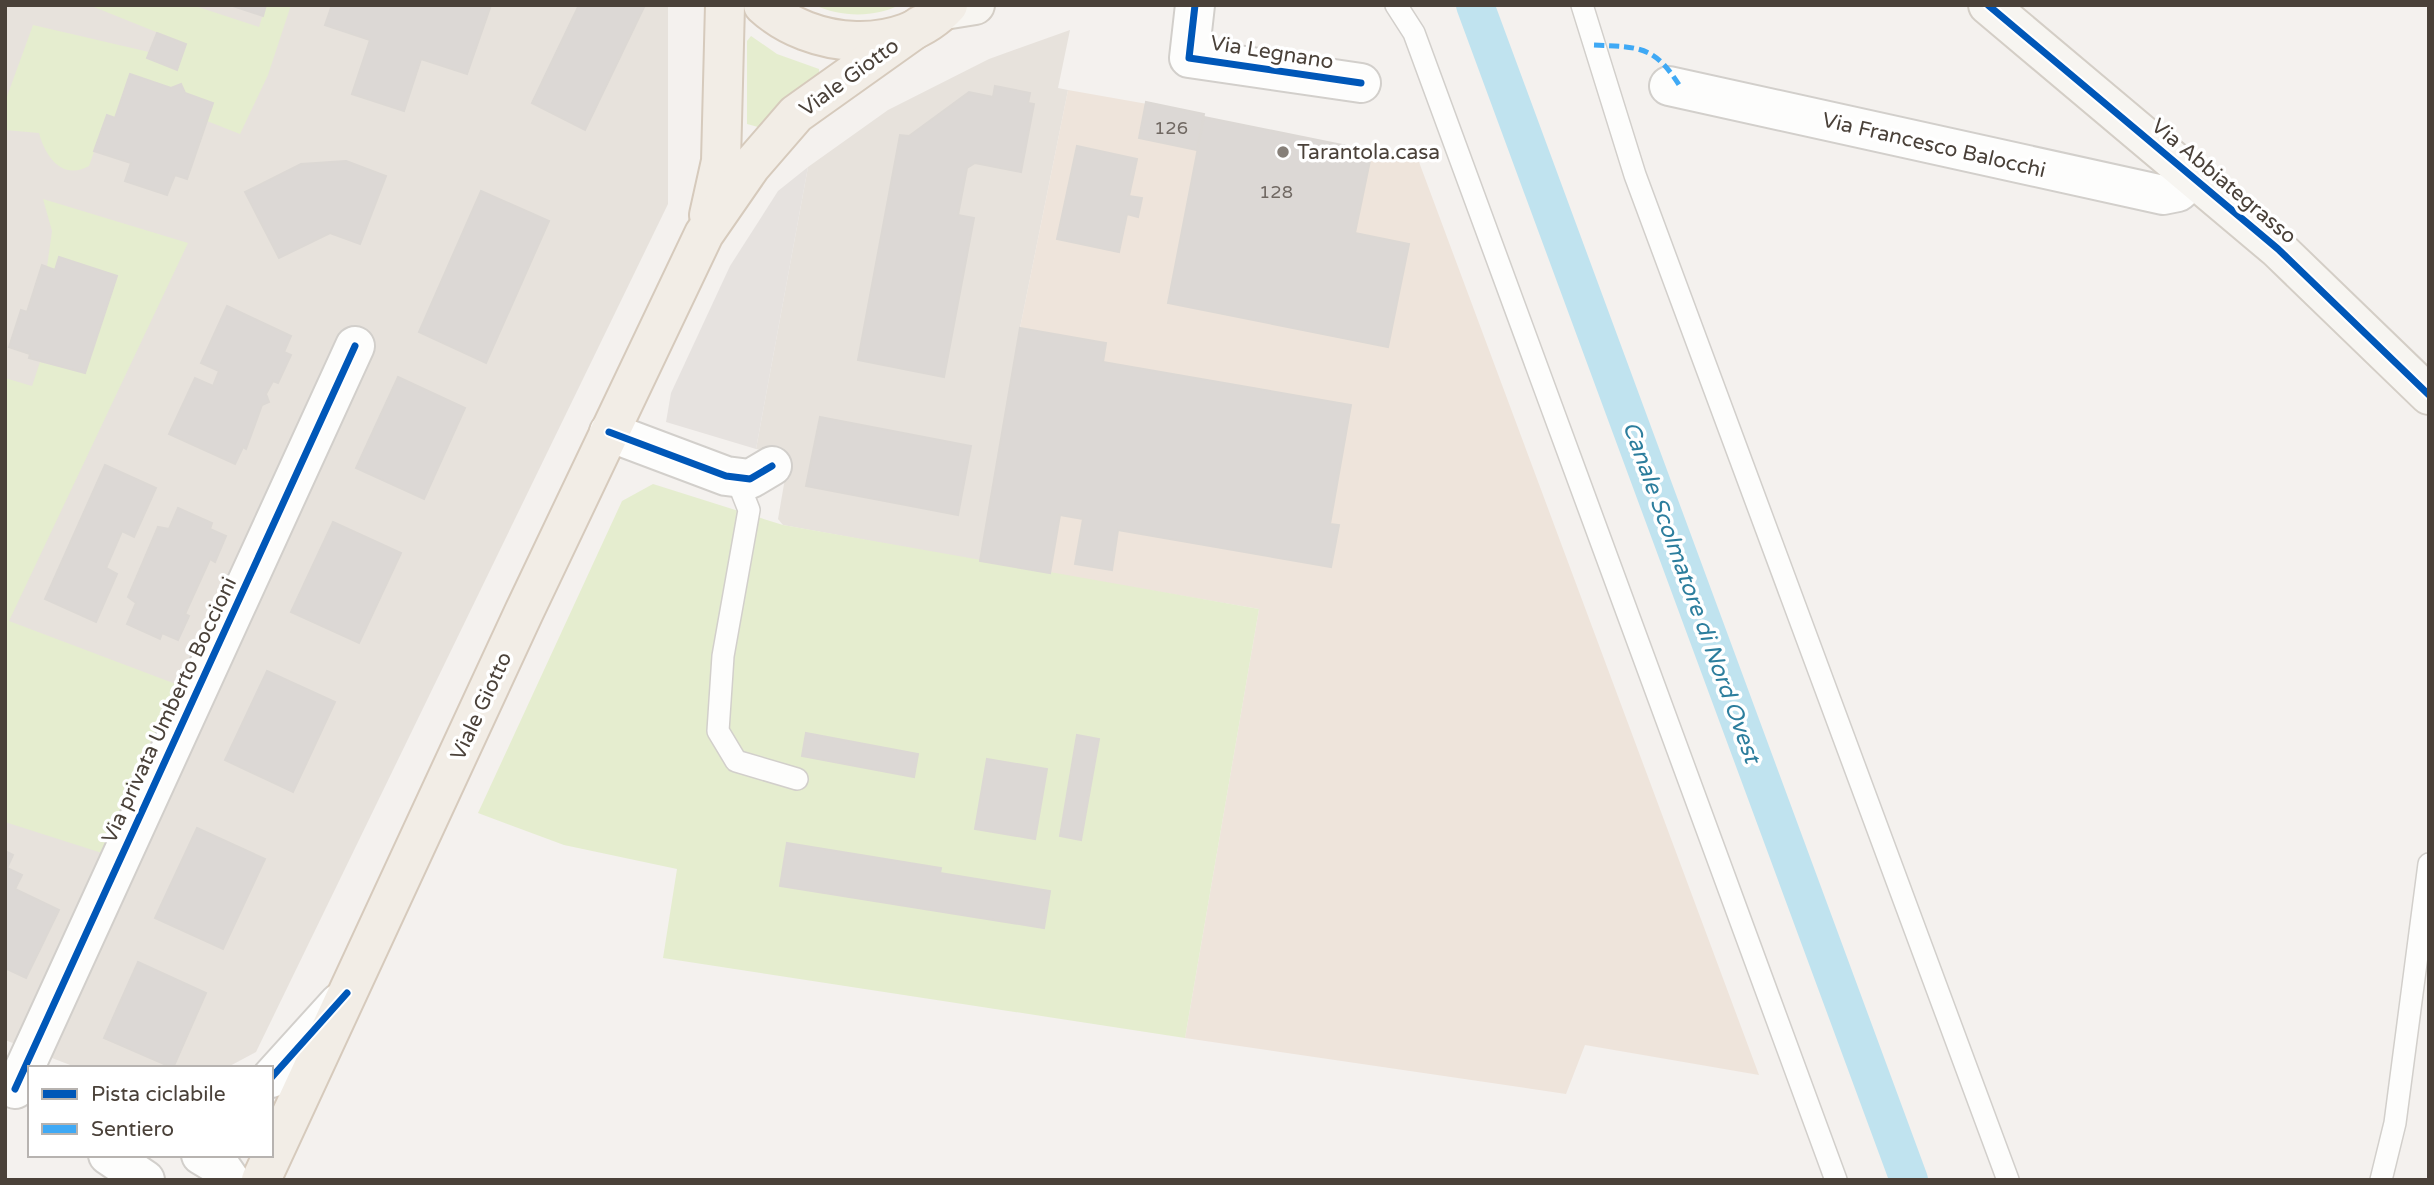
<svg xmlns="http://www.w3.org/2000/svg" width="2434" height="1185" viewBox="0 0 2434 1185" font-family="'Varela Round',sans-serif">
<style>
.residential{fill:#e7e2dc}
.commercial{fill:#eee4db}
.green{fill:#e5edcf}
.parking{fill:#e6e2df}
.lines{fill:none;stroke-linecap:round;stroke-linejoin:round}
.canal{stroke:#c0e3ef;stroke-width:38}
.building{fill:#dcd8d5;stroke:#dcd8d4;stroke-width:2}
.lane-casing{stroke:#d2cfcb;stroke-width:24}
.street-casing{stroke:#d2cfcb;stroke-width:42}
.secondary-casing{stroke:#d4cec6;stroke-width:42}
.primary-casing{stroke:#d6cabc;stroke-width:42}
.lane{stroke:#fdfdfc;stroke-width:21}
.street{stroke:#fdfdfc;stroke-width:38}
.secondary{stroke:#f7f5f1;stroke-width:38}
.primary{stroke:#f2ede6;stroke-width:38}
.quiet{stroke:#3fa9f5;stroke-width:5;stroke-dasharray:10 5;stroke-linecap:butt}
.cycleway-casing{stroke:#fff;stroke-width:11}
.cycleway{stroke:#0057b8;stroke-width:7}
.poi-dot{fill:#867f78;stroke:#fff;stroke-width:2.5}
.labels{text-anchor:middle;stroke-width:7;stroke-linejoin:round;paint-order:stroke}
.number-label{font-size:18px;fill:#706862}
.street-label{font-size:21px;fill:#4a4139;stroke:#fff}
.poi-label{font-size:21px;fill:#4a4139;stroke:#fff;text-anchor:start}
.water-label{font-size:23px;font-style:italic;fill:#2d7e9d;stroke:#fff}
</style>
<rect width="100%" height="100%" fill="#f4f1ee"/>
<g class="residential">
<path d="M5,5H668V204L256,1052L226,1068H78L5,1040Z"/>
<path d="M1070,30L1058,88L1068,90L1020,328L980,561L783,525L778,519L789,455L756,449L808,167L888,110L989,59Z"/>
</g>
<path class="commercial" d="M1068,90L1204,114V118L1419,162L1759,1075L1585,1045L1566,1094L1185,1038L1259,609L980,561L1020,328Z"/>
<g class="green">
<path d="M89,5H192L259,27L266,5H291L268,75L240,134L207,121L213,103L185,93L181,84L171,88L130,74L115,118L107,115L89,166C62,181 45,156 39,133L5,130V102L33,25L149,52L147,59L176,69L186,44Z"/>
<path d="M815,5H899C875,18 839,17 815,5Z"/>
<path d="M751,36L777,54L819,69V76L758,127L747,124V41Z"/>
<path d="M43,199L188,243L9,621L181,686L105,854L5,822V378L32,386L40,362L85,373L117,277L59,257L55,270L47,267L52,231Z"/>
<path d="M653,484L783,525L1259,609L1185,1038L663,958L677,869L564,845L478,813L622,501Z"/>
</g>
<path class="parking" d="M808,167L756,449L666,422L671,393L730,266L778,191Z"/>
<g class="lines">
<path class="canal" d="M1475,5L1909,1180"/>
</g>
<g class="building">
<path d="M230,5H266L263,16Z"/>
<path d="M332,5H491L467,74L421,59L404,111L352,94L370,40L325,25Z"/>
<path d="M579,5H645L585,130L532,103Z"/>
<path d="M157,33L186,44L177,70L147,58Z"/>
<path d="M130,74L171,88L181,84L185,93L213,103L187,179L175,175L167,195L125,181L131,163L94,151L107,115L115,118Z"/>
<path d="M995,86L1030,93L1028,103L1034,104L1021,172L975,163L967,168L958,215L974,218L944,377L858,360L900,135L909,136L969,92L993,97Z"/>
<path d="M1146,102L1204,114L1197,150L1139,138Z"/>
<path d="M1204,117L1372,151L1355,233L1409,244L1388,347L1168,303Z"/>
<path d="M1077,146L1137,159L1129,196L1142,198L1138,217L1127,214L1119,252L1057,239Z"/>
<path d="M346,161L386,176L360,244L330,233L279,258L245,192L301,164Z"/>
<path d="M481,191L549,221L486,363L419,332Z"/>
<path d="M59,257L117,276L85,373L29,358L30,354L9,347L21,310L27,312L42,265L55,270Z"/>
<path d="M227,306L291,336L284,352L291,355L278,383L273,381L266,394L269,402L262,405L246,449L243,447L235,464L169,434L195,378L213,386L219,371L201,363Z"/>
<path d="M1020,328L1106,343L1103,362L1351,405L1330,524L1339,525L1331,567L1118,530L1112,570L1075,564L1083,519L1060,515L1050,573L980,561Z"/>
<path d="M398,377L465,408L424,499L356,468Z"/>
<path d="M820,417L971,446L958,515L806,486Z"/>
<path d="M105,465L156,488L134,537L122,531L106,568L117,574L96,622L45,599Z"/>
<path d="M178,508L212,523L210,529L226,536L215,562L210,559L185,614L189,616L178,640L162,633L160,639L127,624L136,603L128,597L158,527L169,529Z"/>
<path d="M333,522L401,553L359,643L291,612Z"/>
<path d="M267,671L335,702L293,792L225,760Z"/>
<path d="M806,733L918,754L914,777L802,756Z"/>
<path d="M1077,735L1099,739L1081,840L1060,836Z"/>
<path d="M987,759L1047,769L1035,839L975,829Z"/>
<path d="M197,828L265,859L223,949L155,918Z"/>
<path d="M787,843L941,868L940,873L1050,891L1044,928L780,886Z"/>
<path d="M5,851L13,855L7,868L22,875L15,889L59,910L26,978L5,968Z"/>
<path d="M138,962L206,993L173,1068L104,1038Z"/>
</g>
<g class="lines">
<g class="lane-casing">
<g id="lane">
<path d="M1396,5L1414,33L1836,1180"/>
<path d="M1582,5L1635,175L2008,1180"/>
<path d="M736,477L749,510L723,656L718,731L736,761L797,779"/>
<path d="M2381,1180L2395,1123L2429,864"/>
</g>
</g>
<g class="street-casing">
<g id="street">
<path d="M1195,5L1189,58L1361,83"/>
<path d="M1669,86L2163,195L2178,192L2194,178"/>
<path d="M609,432L726,476L750,479L772,466"/>
<path d="M271,1078L339,1003"/>
<path d="M15,1089L355,346"/>
<path d="M108,1155L145,1180"/>
<path d="M201,1155L221,1167L230,1180"/>
</g>
</g>
<g class="secondary-casing">
<g id="secondary">
<path d="M1988,5L2278,249L2429,395"/>
<path d="M944,10L975,5"/>
</g>
</g>
<g class="primary-casing">
<g id="primary">
<path d="M763,5C811,49 901,57 948,5"/>
<path d="M709,215L721,161L725,5"/>
<path d="M261,1180L524,612L704,234L751,166L796,114L921,25"/>
</g>
</g>
<use href="#lane" class="lane"/>
<use href="#street" class="street"/>
<use href="#secondary" class="secondary"/>
<use href="#primary" class="primary"/>
<path class="quiet" d="M1594,45C1641,47 1655,46 1681,88"/>
<g class="cycleway-casing">
<g id="cycleway">
<path d="M1195,5L1189,58L1361,83"/>
<path d="M1988,5L2278,249L2429,395"/>
<path d="M609,432L726,476L750,479L772,466"/>
<path d="M271,1078L347,993"/>
<path d="M15,1089L355,346"/>
</g>
</g>
<use href="#cycleway" class="cycleway"/>
</g>
<circle class="poi-dot" cx="1283" cy="152" r="7"/>
<g class="labels">
<g class="number-label">
<text x="1171" y="134">126</text>
<text x="1276" y="198">128</text>
</g>
<g class="street-label">
<text transform="translate(1272 52) rotate(9)" y="7">Via Legnano</text>
<text transform="translate(849 77) rotate(-36)" y="7">Viale Giotto</text>
<text transform="translate(1934 145) rotate(13)" y="7">Via Francesco Balocchi</text>
<text transform="translate(2224 181) rotate(40)" y="7">Via Abbiategrasso</text>
<text transform="translate(481 706) rotate(-65)" y="7">Viale Giotto</text>
<text transform="translate(169 710) rotate(-65)" y="7">Via privata Umberto Boccioni</text>
</g>
<g class="poi-label">
<text x="1297" y="159">Tarantola.casa</text>
</g>
<g class="water-label">
<text transform="translate(1692 592) rotate(70)" y="8">Canale Scolmatore di Nord Ovest</text>
</g>
</g>
<rect width="2434" height="1185" fill="none" stroke="#4a4139" stroke-width="14"/>
<rect x="28" y="1066" width="245" height="91" fill="#ffffff" stroke="#b7b3b0" stroke-width="2"/>
<rect x="42" y="1089" width="35" height="10" fill="#0057b8" stroke="#b7b3b0" stroke-width="2"/>
<text x="91" y="1101" font-size="21" fill="#4a4139">Pista ciclabile</text>
<rect x="42" y="1124" width="35" height="10" fill="#3fa9f5" stroke="#b7b3b0" stroke-width="2"/>
<text x="91" y="1136" font-size="21" fill="#4a4139">Sentiero</text>
</svg>
